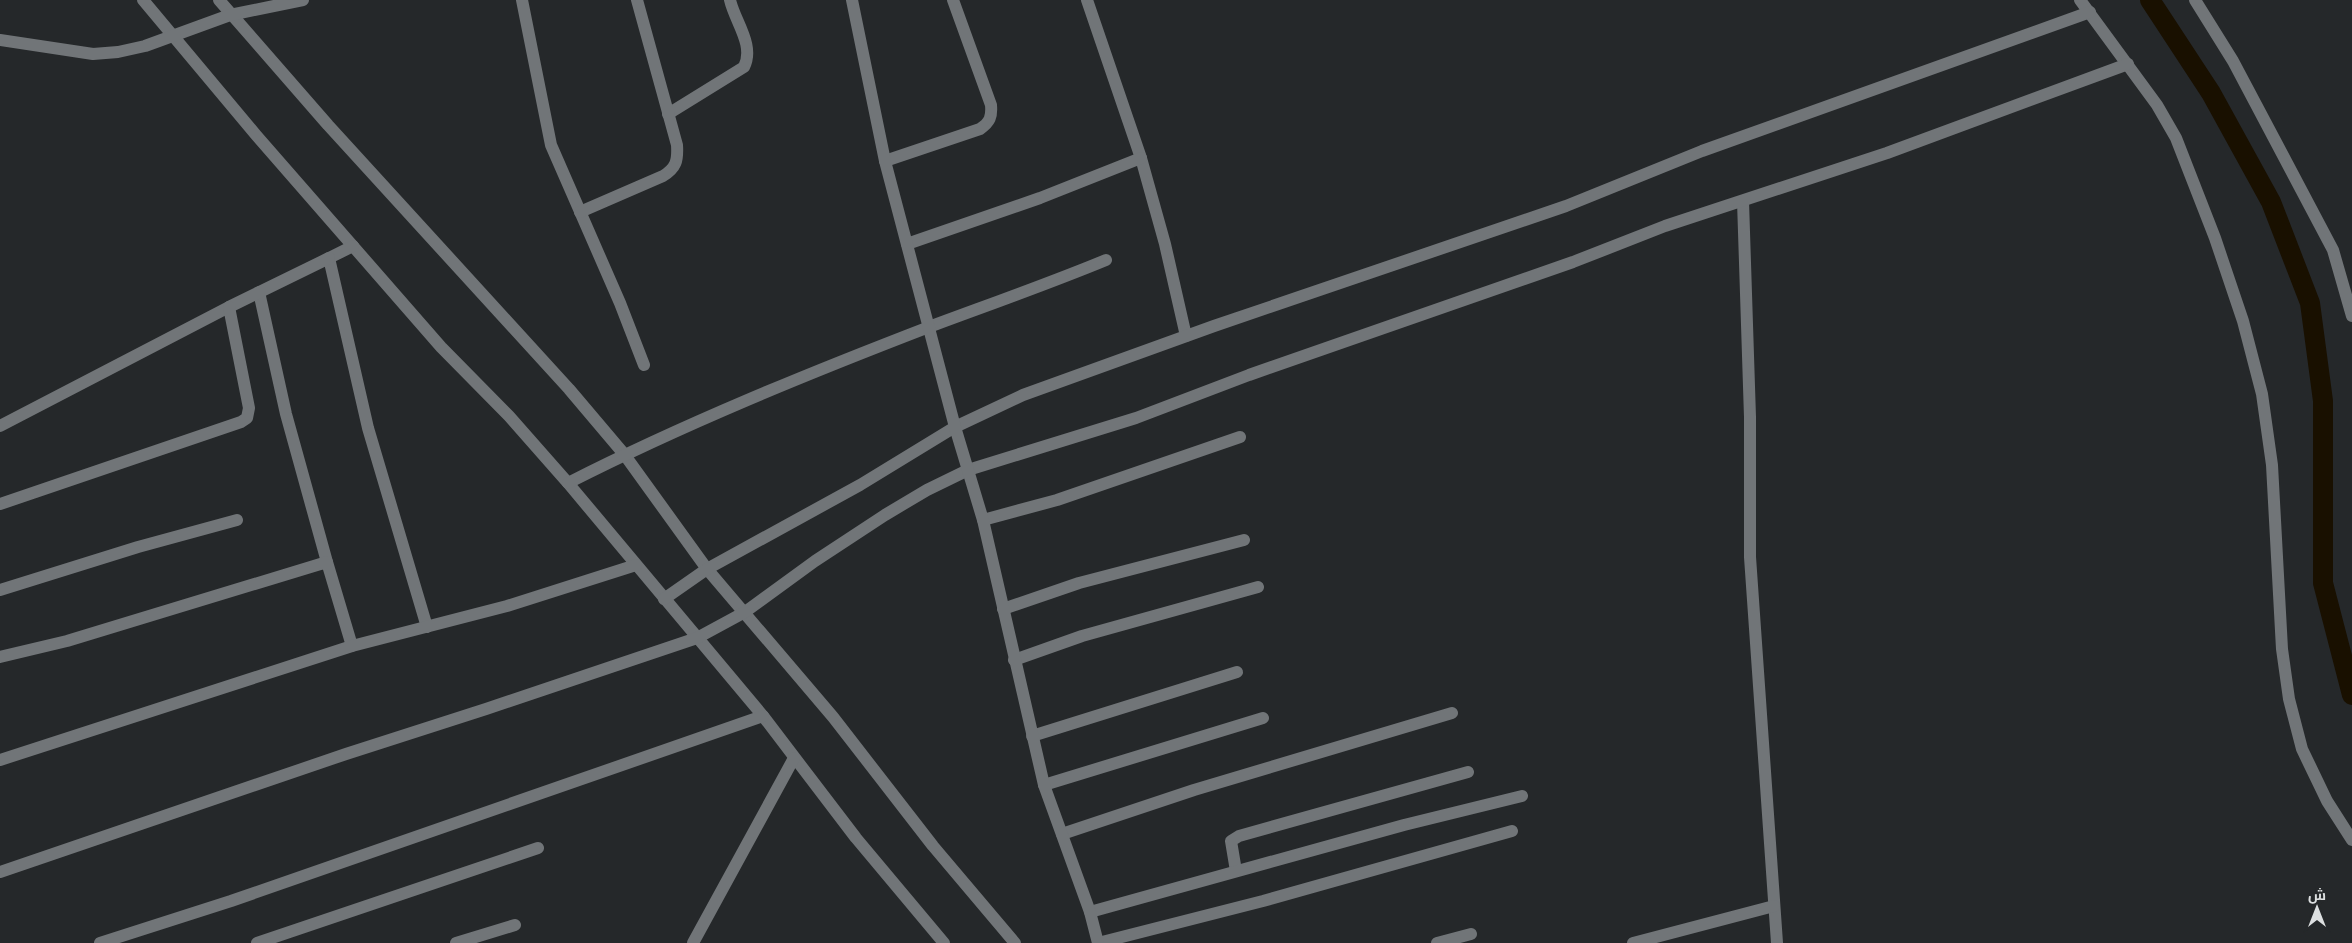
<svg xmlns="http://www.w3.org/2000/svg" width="2352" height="943" viewBox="0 0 2352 943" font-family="Spectral,Cairo,serif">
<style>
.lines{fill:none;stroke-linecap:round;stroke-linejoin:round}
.canal{stroke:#191000;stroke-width:20}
.minor{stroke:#717578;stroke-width:12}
.tertiary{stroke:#717578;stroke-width:12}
</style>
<rect width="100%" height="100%" fill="#25282a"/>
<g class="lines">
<path class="canal" d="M2150,0L2211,93L2271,202L2310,303L2323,401V583L2352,695"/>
<g class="minor">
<path d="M143,0L256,135L441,347L509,416L568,483L763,716L856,838L944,943"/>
<path d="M219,0L328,125L569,389L624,454L707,569L833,717L933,846L1015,943"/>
<path d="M522,0L551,145L620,303L644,365"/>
<path d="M1087,0L1141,158L1165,244L1186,336"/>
<path d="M2080,0L2157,105L2176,138L2215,238L2243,321L2262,394L2272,465L2282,649L2289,699L2302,749L2327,801L2352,840"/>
<path d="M2195,0L2233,61L2333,250L2352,316"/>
<path d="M0,40L93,54L118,52L145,46L230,15L303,0"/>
<path d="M668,114L744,67C755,45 735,22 730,0"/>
<path d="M885,161L980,129C990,122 992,117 991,105L953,0"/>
<path d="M1743,201L1750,417V557L1777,943"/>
<path d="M580,212L663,176C676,168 678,161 677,145L637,0"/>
<path d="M907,244L1040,198L1141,158"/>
<path d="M353,246L329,258L368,428L427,627"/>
<path d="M259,292L286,414L327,562"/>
<path d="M0,426L229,307L329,258"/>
<path d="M568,483C684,424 807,374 929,327C988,305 1048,284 1106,260"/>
<path d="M0,504L241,422L247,418L249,408L229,307"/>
<path d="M983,520L1057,500L1240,437"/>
<path d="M0,590L138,547L237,520"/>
<path d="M664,599L707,569L860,485L955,427L1023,395L1214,326L1566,206L1702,151L2090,12"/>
<path d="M1003,609L1079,583L1244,540"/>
<path d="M0,657L67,641L327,562L352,646"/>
<path d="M1014,660L1082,636L1258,587"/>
<path d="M1032,736L1237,672"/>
<path d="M0,760L352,646L507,606L636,565"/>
<path d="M1044,785L1263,718"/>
<path d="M1062,834L1194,790L1452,713"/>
<path d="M1236,871L1231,841L1239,836L1468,772"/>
<path d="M0,872L346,754L486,709L697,638L745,612L815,561L885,515L927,490L968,470L1136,418L1249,375L1573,262L1665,226L1887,153L2128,64"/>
<path d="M1090,912L1404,825L1522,796"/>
<path d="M100,943L231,901L763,716"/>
<path d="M257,943L538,848"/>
<path d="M456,943L515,925"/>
<path d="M693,943L794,758"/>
<path d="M1098,943L1263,901L1512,831"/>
<path d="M1437,943L1471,934"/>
<path d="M1633,943L1774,906"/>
</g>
<path class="tertiary" d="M852,0L885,161L955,427L983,520L1044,785L1090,912L1098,943"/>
</g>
<g transform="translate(2317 908)" stroke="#25282a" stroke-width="4" paint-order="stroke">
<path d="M0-4L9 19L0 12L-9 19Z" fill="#dde0e1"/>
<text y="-8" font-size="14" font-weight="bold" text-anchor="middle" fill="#dde0e1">ش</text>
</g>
</svg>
